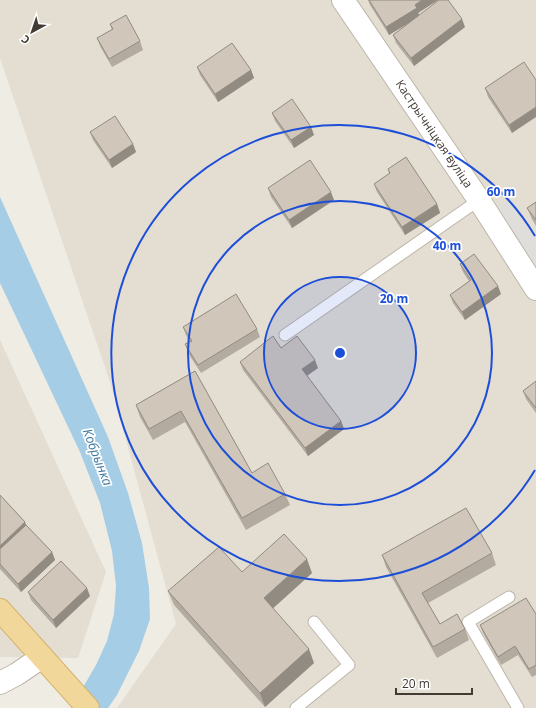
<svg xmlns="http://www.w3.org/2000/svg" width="536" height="708" viewBox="0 0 536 708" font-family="'Open Sans',sans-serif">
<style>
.residential{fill:#e3ddd2}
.parking{fill:#e0dedb}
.water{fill:#a6cde6}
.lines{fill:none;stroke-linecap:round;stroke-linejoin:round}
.lane-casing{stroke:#bdb6aa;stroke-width:13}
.street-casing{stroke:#bdb6aa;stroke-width:24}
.primary-casing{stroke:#d4b36d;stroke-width:24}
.lane{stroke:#fff;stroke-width:11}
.street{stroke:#fff;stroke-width:22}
.primary{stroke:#f2d79a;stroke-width:22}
.wall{fill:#b3aba0}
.shaded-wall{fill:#928b82}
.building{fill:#d0c7ba;stroke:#928b82}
.ring{fill:none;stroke:#1d4ed8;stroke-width:2}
.labels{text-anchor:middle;stroke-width:3.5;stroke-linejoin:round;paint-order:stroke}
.street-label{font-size:12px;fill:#413b34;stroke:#fff}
.water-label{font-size:13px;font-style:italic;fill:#3b779f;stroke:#fff}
.centre{fill:#1d4ed8;stroke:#fff;stroke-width:2}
.ring-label{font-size:12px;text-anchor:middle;font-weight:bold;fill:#1d4ed8;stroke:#fff;stroke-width:3.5;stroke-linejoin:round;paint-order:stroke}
</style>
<rect width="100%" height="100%" fill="#efece4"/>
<g class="residential">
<path d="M0,0H536V708H117L176,624L111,385L0,58Z"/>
<path d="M0,340L106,572L78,658L0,657Z"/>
</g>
<path class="parking" d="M511,197L536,235V286L486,212Z"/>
<path class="water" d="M0,197L108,437L128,493L142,543L149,588L150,619L139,651L117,695L108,708H71L96,665L107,641L114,614L116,586L112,551L100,503L80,452L0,283Z"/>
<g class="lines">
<g class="lane-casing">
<g id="lane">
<path d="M285,335L479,200"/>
<path d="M509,597L468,622L518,708"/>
<path d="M296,708L349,665L314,622"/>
</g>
</g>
<g class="street-casing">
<g id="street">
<path d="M343,0L479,200L536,289"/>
<path d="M0,683L17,674L42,657"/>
</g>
</g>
<g class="primary-casing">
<path id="primary" d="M0,610L88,708"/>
</g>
<use href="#lane" class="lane"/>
<use href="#street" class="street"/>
<use href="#primary" class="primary"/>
</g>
<g class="wall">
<path d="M368,0H438L418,13L419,15L465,27L414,66L396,43L393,35L408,23L389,35L370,5Z"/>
<path d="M110,24L140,41L143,50L112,67L100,46L97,38L112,30Z"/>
<path d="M197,67L251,70L254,78L218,102L200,75Z"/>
<path d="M536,80L512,133L488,97L485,88Z"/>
<path d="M272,113L311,127L314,135L294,148L275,121Z"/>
<path d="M90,132L133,144L136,152L112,168L93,140Z"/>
<path d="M388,169L437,204L440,213L405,235L377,192L374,184L389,174Z"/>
<path d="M268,188L334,200L292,228L271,197Z"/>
<path d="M536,202V226L532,219L527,208Z"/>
<path d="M460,264L501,294L465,320L453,303L450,295L469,281L463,272Z"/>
<path d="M183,327L257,329L260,337L201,373L188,353L185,344L190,342L186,335Z"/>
<path d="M281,348L318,368L307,376L341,421L344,429L308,456L243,370L240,362Z"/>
<path d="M195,371L252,473L285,494L290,505L246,530L185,422L153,440L140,417L136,405Z"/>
<path d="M536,381V413L526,399L523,391Z"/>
<path d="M0,495L25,522L26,525L52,552L55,560L21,592L0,569Z"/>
<path d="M492,553L496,565L428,603L440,624L465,629L469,640L437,658L386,567L382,555Z"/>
<path d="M242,572L312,573L273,608L314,663L265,707L174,605L168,591Z"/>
<path d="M28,592L90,596L56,628L31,600Z"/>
<path d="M536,614V675L532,677L518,655L501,665L483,633L480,625Z"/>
</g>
<g class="shaded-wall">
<path d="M422,0H438L418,13L420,16L389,35L386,27L415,5Z"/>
<path d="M462,19L465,27L414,66L411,58Z"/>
<path d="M251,70L254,78L218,102L215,94Z"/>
<path d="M536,107V117L512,133L509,125Z"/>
<path d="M311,127L314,135L294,148L291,140Z"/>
<path d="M133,144L136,152L112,168L109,160Z"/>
<path d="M331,192L334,200L292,228L289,220Z"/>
<path d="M437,204L440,213L405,235L402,227Z"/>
<path d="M498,286L501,294L465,320L462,312Z"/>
<path d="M315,360L318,368L305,377L302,369Z"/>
<path d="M341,421L344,429L308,456L305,448Z"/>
<path d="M25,522L28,531L0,557V546Z"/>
<path d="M52,552L55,560L21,592L18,584Z"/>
<path d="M307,559L312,573L269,612L264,598Z"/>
<path d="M87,588L90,596L56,628L53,620Z"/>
<path d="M309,649L314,663L265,707L260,693Z"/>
</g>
<g class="building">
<path d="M369,0H422L415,5L417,8L386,27Z"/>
<path d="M439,0H448L462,19L411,58L393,35Z"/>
<path d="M126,15L140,41L109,59L97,38L113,29L110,24Z"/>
<path d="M232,43L251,70L215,94L197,67Z"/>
<path d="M524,62L536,80V107L509,125L485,88Z"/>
<path d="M292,99L311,127L291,140L272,113Z"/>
<path d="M115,116L133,144L109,160L90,132Z"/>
<path d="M406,157L437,204L402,227L374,184L390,173L388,169Z"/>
<path d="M310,160L331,192L289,220L268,188Z"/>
<path d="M536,202V220L527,208Z"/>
<path d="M474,254L498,286L462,312L450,295L471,280L460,264Z"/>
<path d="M236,294L257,329L198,365L185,344L192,341L183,327Z"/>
<path d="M273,336L281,348L297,336L315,360L302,369L341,421L305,448L240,362Z"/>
<path d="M195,371L252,473L268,463L285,494L242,518L181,411L149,429L136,405Z"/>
<path d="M536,381V408L523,391Z"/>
<path d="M0,495L25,522L0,546Z"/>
<path d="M466,508L492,553L422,593L440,624L457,614L465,629L433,647L382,555Z"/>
<path d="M26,525L52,552L18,584L0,564V549Z"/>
<path d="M284,534L307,559L264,598L309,649L260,693L168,591L219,547L242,572Z"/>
<path d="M61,561L87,588L53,620L28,592Z"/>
<path d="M526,598L536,614V665L529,669L515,646L498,657L480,625Z"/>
</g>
<circle cx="340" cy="353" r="76" fill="#1d4ed8" fill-opacity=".12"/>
<g class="ring">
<circle cx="340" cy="353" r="76"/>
<circle cx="340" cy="353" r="152"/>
<path d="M535 470A228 228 0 1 1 535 236"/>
</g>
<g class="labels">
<g class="street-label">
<text transform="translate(434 134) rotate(56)" y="4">Кастрычніцкая вуліца</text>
</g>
<g class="water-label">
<text transform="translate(98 457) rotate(69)" y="5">Кобрынка</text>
</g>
</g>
<circle cx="340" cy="353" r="6" class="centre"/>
<g class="ring-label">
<text x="501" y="196">60 m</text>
<text x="447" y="250">40 m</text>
<text x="394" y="303">20 m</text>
</g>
<g transform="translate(32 32) rotate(220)" stroke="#ffffff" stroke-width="3" paint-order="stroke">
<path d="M0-3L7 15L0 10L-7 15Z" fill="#413b34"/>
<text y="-6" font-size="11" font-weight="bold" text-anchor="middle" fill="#413b34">С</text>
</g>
<path d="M396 688v6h76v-6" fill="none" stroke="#413b34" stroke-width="2"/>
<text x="402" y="688" font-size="12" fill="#413b34" stroke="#ffffff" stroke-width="3" paint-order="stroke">20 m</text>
</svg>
